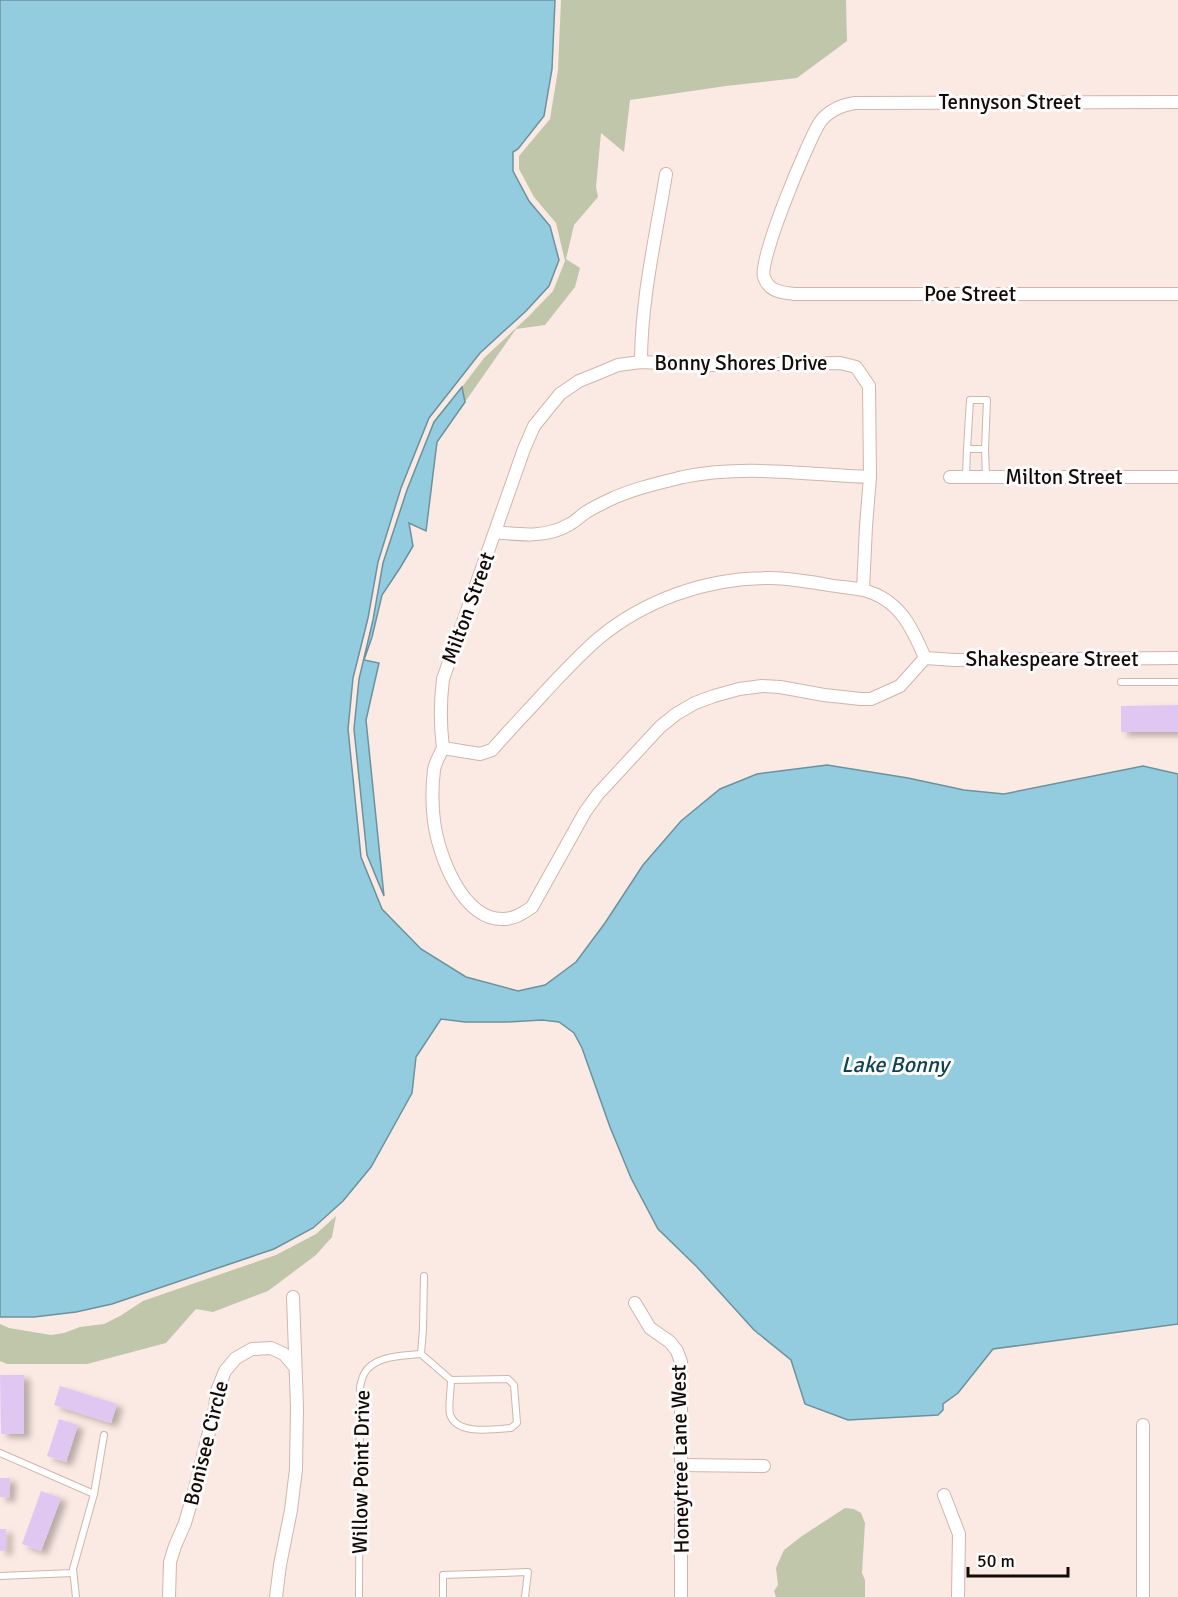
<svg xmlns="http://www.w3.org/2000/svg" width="1178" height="1597" viewBox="0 0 1178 1597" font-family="Signika,sans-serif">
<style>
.green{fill:#bfc6a9}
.water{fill:#92ccde;stroke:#6c929e;stroke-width:1.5}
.building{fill:#e0c7f2;filter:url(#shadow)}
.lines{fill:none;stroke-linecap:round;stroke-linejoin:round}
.lane-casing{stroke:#d1b5ab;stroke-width:8}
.street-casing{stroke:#d1b5ab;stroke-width:14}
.lane{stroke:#fff;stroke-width:6}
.street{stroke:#fff;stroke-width:12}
.labels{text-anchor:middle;stroke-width:6;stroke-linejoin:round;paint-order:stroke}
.street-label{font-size:21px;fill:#140b08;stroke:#fbfbfb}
.water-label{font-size:22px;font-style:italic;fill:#114451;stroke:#fbfbfb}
</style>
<defs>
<filter id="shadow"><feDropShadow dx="6" dy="4" stdDeviation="3" flood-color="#0004"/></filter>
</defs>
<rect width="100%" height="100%" fill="#fbe9e3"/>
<g class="green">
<path d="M561,0H846L847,41L797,78L726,86L630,100L624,152L601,133L596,187L598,197L574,225L566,259L580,268L575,287L545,325L516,329L465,402L462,387L484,358L529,316L553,291L565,261L556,223L534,197L519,169V156L550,119L558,70Z"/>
<path d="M336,1216L332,1237L316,1255L268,1291L213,1312L196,1309L166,1343L87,1364H7L0,1361V1324L9,1328L51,1335L64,1333L80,1327L104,1324L120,1316L143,1301L276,1255L316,1234Z"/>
<path d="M845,1508L854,1509L861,1513L865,1523L862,1573L865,1580V1597H776L774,1591L778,1585L776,1568L784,1550L802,1536Z"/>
</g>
<g class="water">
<path d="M0,0H555L552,69L544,116L518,149L513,152V171L529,201L550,226L559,260L549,286L526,311L480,353L429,418L401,488L378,562L368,618L353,678L348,729L361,857L382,909L421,949L466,977L518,991L545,985L576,962L605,923L643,865L681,821L720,789L757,774L827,765L908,778L964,790L1004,794L1143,766L1178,774V1324L993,1349L958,1393L943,1404V1410L938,1415L848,1420L805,1404L791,1360L754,1330L697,1267L658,1229L631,1178L610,1127L582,1048L574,1033L559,1022L542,1020L506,1022H465L441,1019L416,1057L412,1093L371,1167L343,1201L313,1228L274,1249L112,1304L76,1312L34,1317H0Z"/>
<path d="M462,387L465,402L437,442L426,531L409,523L413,546L400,568L382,595L372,637L364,660L379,663L366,720L384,896L367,855L354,729L359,679L373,620L383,563L407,490L434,422Z"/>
</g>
<g class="building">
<path d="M1178,705V732H1121V706Z"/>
<path d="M0,1375H24V1434H1Z"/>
<path d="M60,1386L117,1404L111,1423L54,1405Z"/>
<path d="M59,1419L78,1425L66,1462L47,1456Z"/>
<path d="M0,1478H10L9,1498L0,1497Z"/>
<path d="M41,1491L61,1498L41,1551L22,1544Z"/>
<rect x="0" y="1529" width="6" height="22"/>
</g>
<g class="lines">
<g class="lane-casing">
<g id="lane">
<path d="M967,449L970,400H987L985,449"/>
<path d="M966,477L967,449H985L986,477"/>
<path d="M1121,682H1178"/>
<path d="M424,1276L423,1329L421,1354L451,1380C451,1390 448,1406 450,1414C456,1436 495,1429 511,1428L517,1423L514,1385L508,1379L451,1380"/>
<path d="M0,1453L94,1494"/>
<path d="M0,1576L73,1573"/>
<path d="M76,1597L73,1569L94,1494L104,1435"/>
<path d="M359,1597L360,1387C361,1383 362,1378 364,1374C374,1355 403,1356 421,1354"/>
<path d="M443,1597V1575L528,1572L525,1597"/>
</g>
</g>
<g class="street-casing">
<g id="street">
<path d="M1178,102L855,103C842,105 829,110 820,122C808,141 758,260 764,277C769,292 781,292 794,294H1178"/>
<path d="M641,362C641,299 656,236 666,174"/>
<path d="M950,477H1178"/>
<path d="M495,532C521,535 547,538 570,524C576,521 580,516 585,513C592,508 601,504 609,500C632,489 659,483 683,477C747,464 807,475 870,477"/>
<path d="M443,748C440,755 435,762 434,770C432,786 432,805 434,821C438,854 462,920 503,919C515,919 523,913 532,907L585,812L598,794L660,727L676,714L695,703L714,696L739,689L762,686L780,687L824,695L861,699H871L900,686L925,658L955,660L1178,658"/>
<path d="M443,748C440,724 440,703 443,679L524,449L534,426L560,394L579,381L599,373L618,365L641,362L705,365L840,363L856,367L869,386L870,477L866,526L863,590"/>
<path d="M443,748L480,754L492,750C509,730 527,712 544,693C562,674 579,655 599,638C645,600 705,579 764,578C784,577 803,581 823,584C836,587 850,587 863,590C899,599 912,627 925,658"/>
<path d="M635,1303L650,1328L670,1342L677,1351L681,1362V1597"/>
<path d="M1143,1425V1597"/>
<path d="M681,1465L764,1466"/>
<path d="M944,1495L959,1534L958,1597"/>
<path d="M169,1597L170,1562L175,1546L185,1523L194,1492L215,1408L217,1391L225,1371L236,1358L252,1349L271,1348L284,1354L295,1367"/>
<path d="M276,1597L280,1565L291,1510L296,1469L297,1407L293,1297"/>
</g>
</g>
<use href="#lane" class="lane"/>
<use href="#street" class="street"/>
</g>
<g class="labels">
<g class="street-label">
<text x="1010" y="109">Tennyson Street</text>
<text x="970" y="301">Poe Street</text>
<text x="741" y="370">Bonny Shores Drive</text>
<text x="1064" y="484">Milton Street</text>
<text transform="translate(468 608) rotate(-70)" y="7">Milton Street</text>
<text x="1052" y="666">Shakespeare Street</text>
<text transform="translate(206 1443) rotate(-76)" y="7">Bonisee Circle</text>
<text transform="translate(680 1459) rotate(-91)" y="7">Honeytree Lane West</text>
<text transform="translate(361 1472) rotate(-89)" y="7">Willow Point Drive</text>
</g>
<g class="water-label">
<text x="895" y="1072">Lake Bonny</text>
</g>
</g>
<path d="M968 1567v9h100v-9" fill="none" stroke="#140b08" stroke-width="3"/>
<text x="977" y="1567" font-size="18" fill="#140b08" stroke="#fbfbfb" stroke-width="4.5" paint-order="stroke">50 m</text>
</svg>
